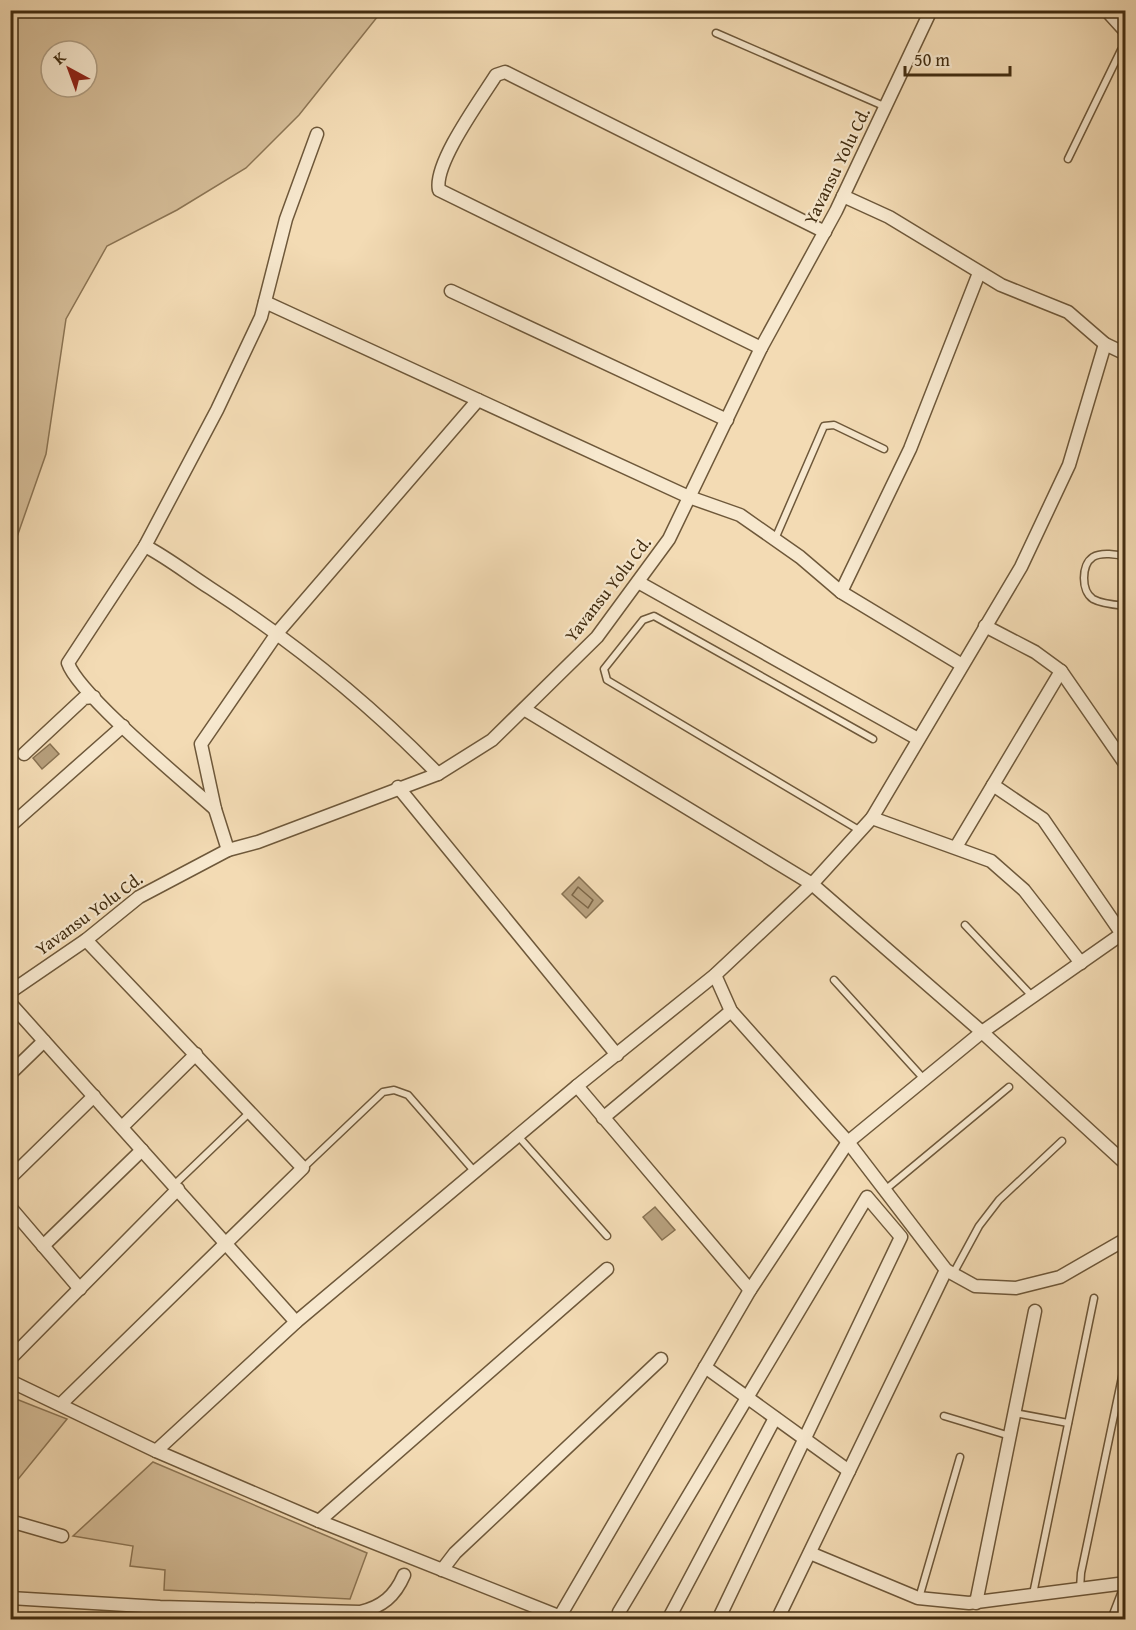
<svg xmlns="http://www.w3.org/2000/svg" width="1136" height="1630" viewBox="0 0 1136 1630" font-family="'Gentium Book Plus',serif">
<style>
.green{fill:#d5bd98;stroke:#8c7554;stroke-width:1.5;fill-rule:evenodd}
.water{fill:#b7a07d;stroke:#887252;stroke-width:1.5}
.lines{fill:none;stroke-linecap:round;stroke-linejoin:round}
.shore{stroke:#7c6647;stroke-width:1.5}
.lane-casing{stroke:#6e583a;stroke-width:9}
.street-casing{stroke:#6e583a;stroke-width:15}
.lane{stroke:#f7e8ce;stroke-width:6}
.street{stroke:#f7e8ce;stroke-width:12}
.labels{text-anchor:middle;stroke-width:4.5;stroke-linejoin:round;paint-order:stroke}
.street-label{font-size:18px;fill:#422d11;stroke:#f7e8ce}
</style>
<rect width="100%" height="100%" fill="#f3dbb4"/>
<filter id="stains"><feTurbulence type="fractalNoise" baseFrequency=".00333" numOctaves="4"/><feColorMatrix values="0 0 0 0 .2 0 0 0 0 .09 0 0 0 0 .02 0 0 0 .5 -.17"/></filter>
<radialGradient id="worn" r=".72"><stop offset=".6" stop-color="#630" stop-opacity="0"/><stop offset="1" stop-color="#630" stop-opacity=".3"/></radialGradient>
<g class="green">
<path d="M11,10L382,11L299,115L246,168L177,210L107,246L66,319L46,454L11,554ZM51,51H87V87H51Z"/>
<path d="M11,1397L67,1419L11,1488Z"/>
<path d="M153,1462L367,1553L350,1599L164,1590L165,1570L130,1566L133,1546L73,1536Z"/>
</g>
<g class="water">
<path d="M50,744L59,754L42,769L33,758Z"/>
<path d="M579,877L603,901L586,918L562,894Z"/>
<path d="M655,1207L675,1230L662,1240L643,1217Z"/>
</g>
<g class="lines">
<path class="shore" d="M578,887L593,900L588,908L572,895Z"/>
<g class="lane-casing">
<g id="lane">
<path d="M716,33L886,107"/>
<path d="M1068,159L1121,50L1126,46"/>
<path d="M775,539L824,426L834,425L884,449"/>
<path d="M1126,557C1117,554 1101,552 1093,557C1081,565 1081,591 1093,599C1102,604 1116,605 1126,606"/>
<path d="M859,830L607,680L604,669L643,620L654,616L873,739"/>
<path d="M965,925L1032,996"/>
<path d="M834,980L923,1078"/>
<path d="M518,1136L607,1236"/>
<path d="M303,1168L383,1092L394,1090L408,1095L475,1172"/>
<path d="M174,1185L250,1112"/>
<path d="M885,1190L1009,1087"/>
<path d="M953,1274L979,1226L999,1200L1062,1141"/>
<path d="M1015,1413L1068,1423"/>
<path d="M944,1416L1010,1436"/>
<path d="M1080,1589L1081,1573L1126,1358"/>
<path d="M1033,1594L1094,1298"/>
<path d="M919,1598L960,1457"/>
</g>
</g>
<g class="street-casing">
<g id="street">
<path d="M1106,10L1126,32"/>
<path d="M843,196L889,217L1001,285L1068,312L1105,344L1126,354"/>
<path d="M451,291L727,420"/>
<path d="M265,302L689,497L740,515L800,557L841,592L962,665"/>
<path d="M761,348L439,190C433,164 481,99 496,75L505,72L825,232"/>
<path d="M145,546C168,558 188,574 210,588C295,643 367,701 438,774"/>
<path d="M638,582L918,739"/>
<path d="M841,592L910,449L979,273"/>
<path d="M985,626L1035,652L1061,671L1126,765"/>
<path d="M524,709L812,884L982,1032L1126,1164"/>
<path d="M24,754L84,698L94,697"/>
<path d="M993,785L1043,819L1122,934"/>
<path d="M398,787L617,1055"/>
<path d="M215,809C186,783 78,694 68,663L145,546L217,410L261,317L286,219L317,134"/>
<path d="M872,818L991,861L1024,890L1081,963"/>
<path d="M10,826L123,726"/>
<path d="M956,847L1061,671"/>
<path d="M228,850L215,809L201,744L278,632L478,400"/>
<path d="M715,975L731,1011L848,1142L946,1270L975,1286L1016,1288L1060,1277L1126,1239"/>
<path d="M10,992L86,940L139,897L228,850L258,842L438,774L492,740L597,637L669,539L761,348L836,211L931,10"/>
<path d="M10,1003L296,1322"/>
<path d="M10,1074L44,1041"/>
<path d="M603,1118L731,1011"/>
<path d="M122,1127L196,1054"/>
<path d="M10,1178L94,1096"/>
<path d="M10,1207L80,1289"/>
<path d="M43,1246L142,1150"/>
<path d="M750,1290L577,1086L715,975L812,884L872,818L1021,567L1069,465L1105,344"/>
<path d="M10,1359L178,1189"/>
<path d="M705,1367L849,1471"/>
<path d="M10,1381L156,1451L319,1521L566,1619"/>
<path d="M62,1403L303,1168L86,940"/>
<path d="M156,1451L296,1322L577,1086"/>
<path d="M10,1521L62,1536"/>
<path d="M319,1521L607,1269"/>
<path d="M810,1553L918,1598L969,1603L1126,1583"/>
<path d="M442,1570L455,1553L661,1359"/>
<path d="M10,1598L160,1607L360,1612C382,1607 395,1596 404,1575"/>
<path d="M976,1603L1035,1311"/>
<path d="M619,1612L867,1197L901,1237L718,1620"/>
<path d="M560,1616L750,1290L848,1142L982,1032L1126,931"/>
<path d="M668,1620L775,1418"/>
<path d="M777,1620L946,1270"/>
<path d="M1114,1620L1126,1589"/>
</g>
</g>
<use href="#lane" class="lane"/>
<use href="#street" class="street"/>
</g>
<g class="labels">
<g class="street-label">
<text transform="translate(837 166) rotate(-64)" y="6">Yavansu Yolu Cd.</text>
<text transform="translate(608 589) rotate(-52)" y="6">Yavansu Yolu Cd.</text>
<text transform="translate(89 914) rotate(-36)" y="6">Yavansu Yolu Cd.</text>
</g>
</g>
<rect width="1136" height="1630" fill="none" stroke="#f3dbb4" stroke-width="36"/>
<rect x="12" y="12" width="1112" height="1606" fill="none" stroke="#422d11" stroke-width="3"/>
<rect x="18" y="18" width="1100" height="1594" fill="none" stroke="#422d11" stroke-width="1.5"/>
<g transform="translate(69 69) rotate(319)"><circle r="28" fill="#f7e8ce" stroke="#af9d82" stroke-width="1.5"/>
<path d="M0-4.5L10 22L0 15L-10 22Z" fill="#8f2418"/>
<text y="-9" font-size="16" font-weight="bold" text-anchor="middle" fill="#422d11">K</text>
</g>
<path d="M905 66v9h105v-9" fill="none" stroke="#422d11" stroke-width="3"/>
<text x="914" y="66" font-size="18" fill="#422d11" stroke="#f7e8ce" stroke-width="4.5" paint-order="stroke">50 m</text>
<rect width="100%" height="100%" filter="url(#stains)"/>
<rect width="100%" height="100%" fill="url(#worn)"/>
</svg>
